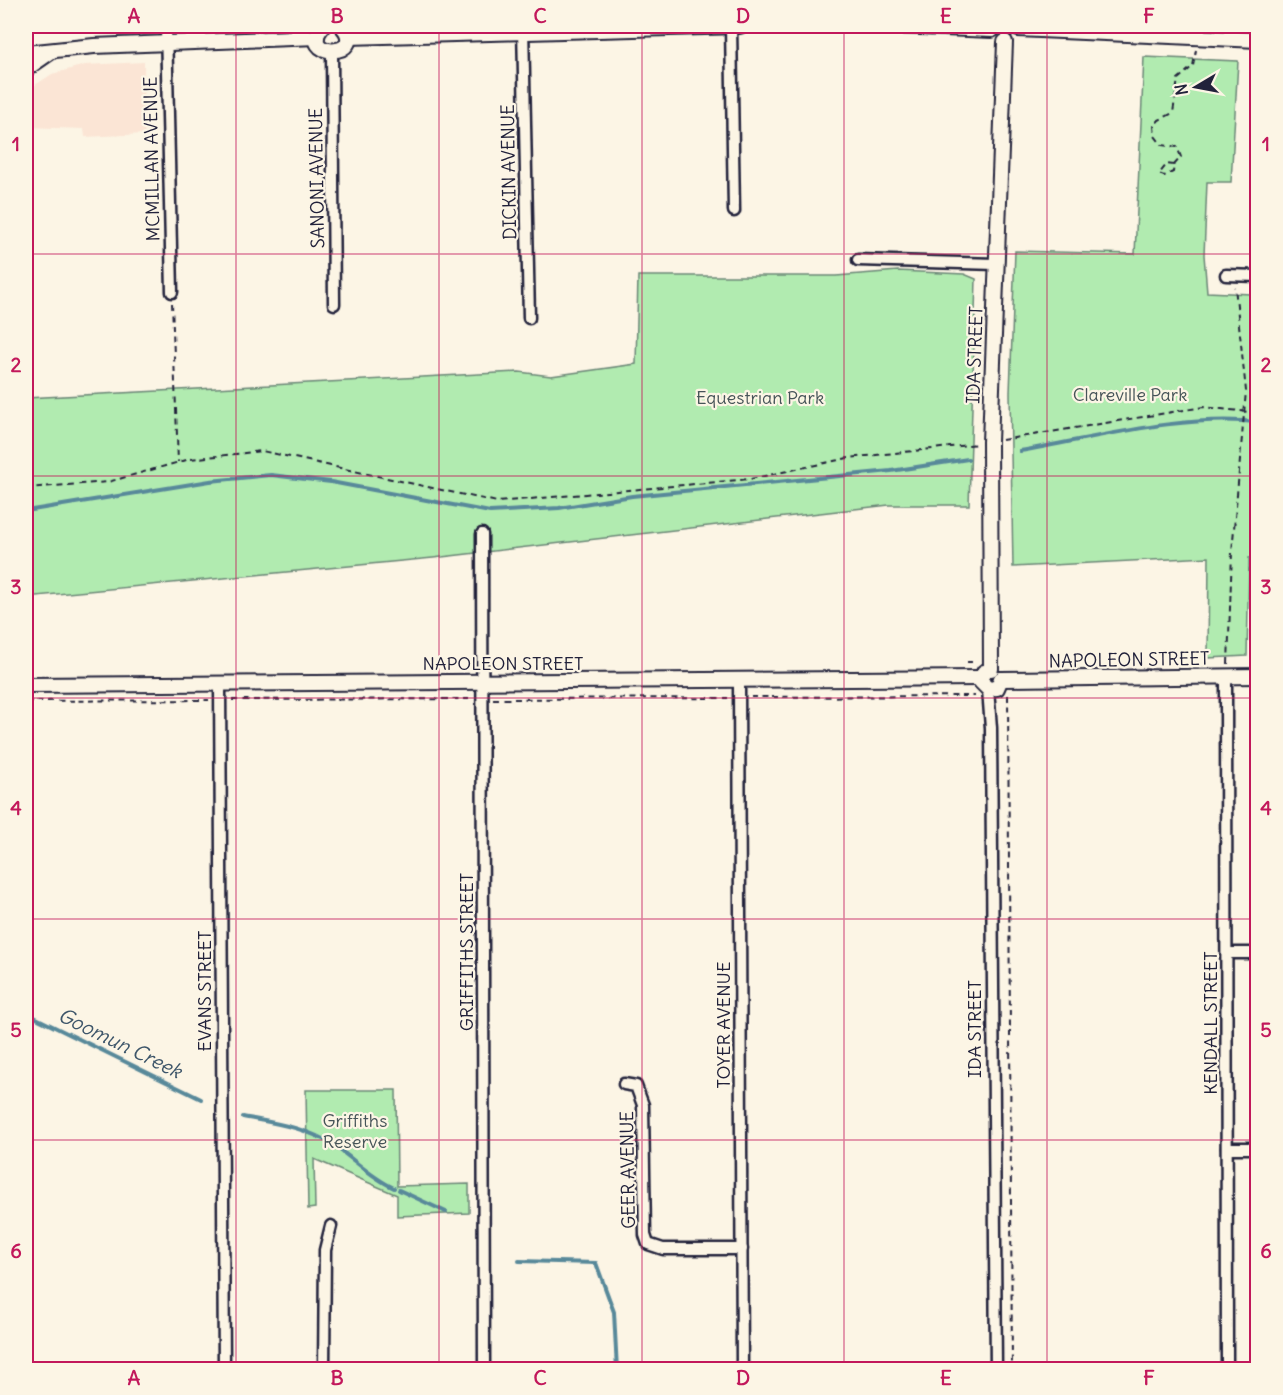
<svg xmlns="http://www.w3.org/2000/svg" width="1283" height="1395" viewBox="0 0 1283 1395" font-family="Delius,sans-serif">
<style>
.built{fill:#fbe5d5}
.park{fill:#b1ebb0;stroke:#6a8676;stroke-width:1.5}
.lines{fill:none;stroke-linecap:round;stroke-linejoin:round}
.stream{stroke:#59899a;stroke-width:4}
.minor-casing{stroke:#22223b;stroke-width:15}
.tertiary-casing{stroke:#22223b;stroke-width:18}
.path{stroke:#22223b;stroke-width:2;stroke-dasharray:6 4.5;stroke-linecap:butt}
.minor{stroke:#fcf5e5;stroke-width:10}
.tertiary{stroke:#fcf5e5;stroke-width:14}
.grid{fill:none;stroke:#c2185b;stroke-width:1.5;stroke-opacity:0.55}
.labels{text-anchor:middle;stroke-width:4.5;stroke-linejoin:round;paint-order:stroke}
.street-label{font-size:18px;fill:#22223b;stroke:#fcf5e5}
.park-label{font-size:18px;fill:#465458;stroke:#fcf5e5}
.water-label{font-size:20px;font-style:italic;fill:#3e566a;stroke:#fcf5e5}
.neatline{fill:none;stroke:#c2185b;stroke-width:2}
.grid-label{font-size:20px;text-anchor:middle;font-weight:bold;fill:#c2185b}
</style>
<rect width="100%" height="100%" fill="#fcf5e5"/>
<filter id="ink" filterUnits="userSpaceOnUse"><feTurbulence type="fractalNoise" baseFrequency=".0167" numOctaves="2"/><feDisplacementMap in="SourceGraphic" scale="12" xChannelSelector="R" yChannelSelector="G"/><feConvolveMatrix kernelMatrix="1 2 1 2 8 2 1 2 1" color-interpolation-filters="sRGB"/></filter>
<g filter="url(#ink)">
<path class="built" d="M144,62L145,134L85,137L84,129L26,127V91L52,74L85,65Z"/>
<g class="park">
<path d="M1144,57L1238,61L1231,182H1207L1204,255L1207,292L1251,294V393H1258V557L1249,558L1247,656L1208,658L1209,557L1013,567L1010,393L1015,251L1135,254Z"/>
<path d="M898,271L964,274L976,279L969,505H889L433,558L26,597V398L519,372L551,376L636,364L638,276H836Z"/>
<path d="M306,1090H396L397,1186L469,1184V1213L397,1216V1195L314,1159L315,1208L308,1209Z"/>
</g>
<g class="lines">
<g class="stream">
<path d="M1020,451C1097,438 1179,414 1258,422"/>
<path d="M26,511L210,481L271,475L331,482L490,512L559,508L632,496L891,471L968,459"/>
<path d="M26,1013L201,1099"/>
<path d="M243,1117C274,1123 306,1127 333,1145C354,1159 370,1177 394,1188"/>
<path d="M399,1190L446,1212"/>
<path d="M519,1261L596,1263L614,1312L617,1370"/>
</g>
<g class="minor-casing">
<g id="minor">
<path d="M166,26L172,292"/>
<path d="M523,26L529,318"/>
<path d="M731,26L734,211"/>
<path d="M332,52L334,304"/>
<path d="M858,260L996,264"/>
<path d="M1226,275L1258,276"/>
<path d="M482,534L484,1370"/>
<path d="M1226,676L1227,1370"/>
<path d="M739,681L742,1370"/>
<path d="M220,684L224,1370"/>
<path d="M988,689L991,728L996,1370"/>
<path d="M1228,953H1258"/>
<path d="M624,1084L636,1086L643,1105L645,1235L648,1244L663,1249H742"/>
<path d="M1227,1148H1258"/>
<path d="M324,1370L325,1250L331,1226"/>
</g>
</g>
<g class="tertiary-casing">
<g id="tertiary">
<path d="M323,26C295,59 370,58 342,26"/>
<path d="M896,26L992,30"/>
<path d="M1018,29L1258,40"/>
<path d="M348,37L740,26"/>
<path d="M26,53L94,46L317,37"/>
<path d="M26,69L52,51"/>
<path d="M991,669L990,442L1005,42"/>
<path d="M984,672L981,682L988,689L997,688L1001,679"/>
<path d="M1001,679L1258,676"/>
<path d="M26,685L981,678"/>
</g>
</g>
<g class="path">
<path d="M1174,165L1167,164L1159,174L1164,176L1173,172L1174,165L1181,157L1177,147L1162,145L1155,136L1154,126L1159,120L1173,113L1178,79L1193,66L1196,50"/>
<path d="M172,303L178,462"/>
<path d="M1002,440L1203,407L1258,413"/>
<path d="M26,488L108,482L190,459L262,451L497,502L750,479L848,458L978,444"/>
<path d="M967,662H972"/>
<path d="M1228,664L1232,552L1246,391L1235,287"/>
<path d="M1008,695L1012,1370"/>
<path d="M751,697L975,696"/>
<path d="M493,699L728,698"/>
<path d="M232,700L470,699"/>
<path d="M26,701L209,700"/>
</g>
<use href="#minor" class="minor"/>
<use href="#tertiary" class="tertiary"/>
</g>
</g>
<path class="grid" d="M236,26V1370M439,26V1370M642,26V1370M844,26V1370M1047,26V1370M26,254H1258M26,476H1258M26,698H1258M26,919H1258M26,1140H1258"/>
<g class="labels">
<g class="street-label">
<text transform="translate(152 159) rotate(-91)" y="6">MCMILLAN AVENUE</text>
<text transform="translate(509 172) rotate(-91)" y="6">DICKIN AVENUE</text>
<text transform="translate(317 178) rotate(-91)" y="6">SANONI AVENUE</text>
<text transform="translate(975 355) rotate(-88)" y="6">IDA STREET</text>
<text transform="translate(1129 660) rotate(-1)" y="6">NAPOLEON STREET</text>
<text x="503" y="670">NAPOLEON STREET</text>
<text transform="translate(467 952) rotate(-90)" y="6">GRIFFITHS STREET</text>
<text transform="translate(205 991) rotate(-90)" y="6">EVANS STREET</text>
<text transform="translate(1211 1023) rotate(-90)" y="6">KENDALL STREET</text>
<text transform="translate(724 1025) rotate(-90)" y="6">TOYER AVENUE</text>
<text transform="translate(975 1029) rotate(-90)" y="6">IDA STREET</text>
<text transform="translate(628 1170) rotate(-91)" y="6">GEER AVENUE</text>
</g>
<g class="park-label">
<text x="1130" y="401">Clareville Park</text>
<text x="760" y="404">Equestrian Park</text>
<text x="355" y="1127">Griffiths<tspan x="355" dy="21">Reserve</tspan></text>
</g>
<g class="water-label">
<text transform="translate(120 1043) rotate(26)" y="7">Goomun Creek</text>
</g>
</g>
<rect width="1283" height="1395" fill="none" stroke="#fcf5e5" stroke-width="66"/>
<g transform="translate(1196 87) rotate(260)" stroke="#fcf5e5" stroke-width="4.5" paint-order="stroke">
<path d="M0-4.5L10 22L0 15L-10 22Z" fill="#22223b"/>
<text y="-9" font-size="16" font-weight="bold" text-anchor="middle" fill="#22223b">N</text>
</g>
<rect x="33" y="33" width="1217" height="1329" class="neatline"/>
<g class="grid-label">
<text x="134" y="23">A</text>
<text x="337" y="23">B</text>
<text x="540" y="23">C</text>
<text x="743" y="23">D</text>
<text x="946" y="23">E</text>
<text x="1149" y="23">F</text>
<text x="16" y="151">1</text>
<text x="1266" y="151">1</text>
<text x="16" y="372">2</text>
<text x="1266" y="372">2</text>
<text x="16" y="594">3</text>
<text x="1266" y="594">3</text>
<text x="16" y="815">4</text>
<text x="1266" y="815">4</text>
<text x="16" y="1037">5</text>
<text x="1266" y="1037">5</text>
<text x="16" y="1258">6</text>
<text x="1266" y="1258">6</text>
<text x="134" y="1385">A</text>
<text x="337" y="1385">B</text>
<text x="540" y="1385">C</text>
<text x="743" y="1385">D</text>
<text x="946" y="1385">E</text>
<text x="1149" y="1385">F</text>
</g>
</svg>
